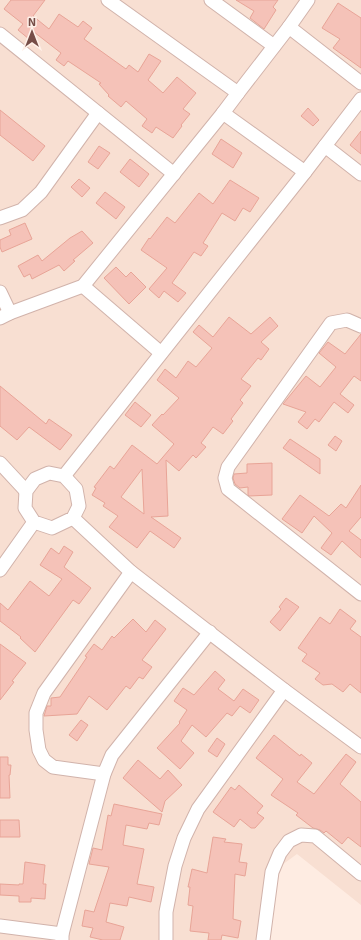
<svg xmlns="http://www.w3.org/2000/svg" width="361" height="940" viewBox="0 0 361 940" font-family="'Exo 2',sans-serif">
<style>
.residential{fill:#f8dfd2}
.building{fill:#f5c2b8;stroke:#e8a497;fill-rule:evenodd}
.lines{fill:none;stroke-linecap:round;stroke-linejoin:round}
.minor-casing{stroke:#d1b3ab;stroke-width:15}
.minor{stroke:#fff;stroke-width:13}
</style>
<rect width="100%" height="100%" fill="#feece2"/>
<path class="residential" d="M0,0H361V905L297,854L271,873L266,940H0Z"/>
<g class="building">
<path d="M11,0H45L33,16L49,29L59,14L78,27L83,21L92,28L84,39L126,69L129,65L138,72L149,54L161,61L148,80L163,93L177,77L196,93L183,109L190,114L181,125L182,126L173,138L156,127L152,133L142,126L147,119L126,101L121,107L108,96L109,95L99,84L101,83L68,61L64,66L56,60L61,53L34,32L29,39L18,30L23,24L4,9Z"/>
<path d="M236,0H278L273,7L276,10L264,29L250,18L254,11Z"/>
<path d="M338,3L361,18V68L333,48L340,39L322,28Z"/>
<path d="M308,108L319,120L313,126L301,116Z"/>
<path d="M0,110L45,146L33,161L0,135Z"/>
<path d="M361,131V154L350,145Z"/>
<path d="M221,139L242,153L233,168L212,154Z"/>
<path d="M99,146L110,153L98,169L88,162Z"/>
<path d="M130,159L149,174L139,187L120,172Z"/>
<path d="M79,179L90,188L82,197L71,187Z"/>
<path d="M230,180L259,198L250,212L243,208L235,221L222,213L203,243L208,246L201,256L194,252L172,283L186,293L178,302L164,291L159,298L149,289L167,268L141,250L149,238L150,239L167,217L175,223L199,193L213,204Z"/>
<path d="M105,192L125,207L116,219L96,203Z"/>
<path d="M25,223L32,239L2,252L0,247V240L11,235L9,230Z"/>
<path d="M82,231L93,243L73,260L75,261L64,271L59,265L32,279L30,274L24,277L18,266L38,255L42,261L70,238Z"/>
<path d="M116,267L126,277L131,272L146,287L129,304L104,278Z"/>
<path d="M229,317L251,334L270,317L278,326L261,342L269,349L261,360L258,358L241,379L251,386L240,400L243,403L231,419L233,421L223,434L213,427L201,443L206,447L196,458L193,455L179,471L166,460L168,516L151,517L181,538L174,548L150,531L137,548L109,527L118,516L103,506L105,503L92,495L96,488L94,487L110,466L114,469L132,445L157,464L174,444L152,425L162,414L163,415L179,398L157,380L165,369L176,378L188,361L196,367L212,348L193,332L199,325L213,337ZM142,469L144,514L121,497Z"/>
<path d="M361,334V381L354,376L340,394L354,405L348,413L334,402L319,422L315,419L307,429L298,422L306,412L283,404L306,376L320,387L336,367L319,353L328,342L345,354Z"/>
<path d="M0,386L46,424L49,419L72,435L60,450L29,427L17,440L0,426Z"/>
<path d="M135,402L151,415L141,427L125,415Z"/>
<path d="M335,436L342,441L336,451L328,445Z"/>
<path d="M290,439L320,459V474L283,448Z"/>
<path d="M272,463V495L249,496L248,495V487L240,488L235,484L233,478L234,474L247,473V464Z"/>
<path d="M361,485V517L349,531L361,540V558L342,541L331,555L321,548L332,533L314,516L302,533L282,519L300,495L329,516L341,504L346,508Z"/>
<path d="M64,546L73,552L64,567L91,588L79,604L73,600L35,652L20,638L21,637L0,621V603L8,610L30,581L49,596L62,579L40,565L51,548L59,554Z"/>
<path d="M286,598L299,607L280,631L270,622L281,609L279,607Z"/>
<path d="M340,609L356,621L350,629L361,637V693L350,684L343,692L332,684L323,685L315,679L320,673L302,661L307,654L298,648L320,617L330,624Z"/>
<path d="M133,619L146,632L155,620L166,629L142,660L152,667L143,679L139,677L130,689L126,686L107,710L89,696L77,714L44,716L47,706H51V698L60,697L87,657L85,656L94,644L102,650L112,636L114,638Z"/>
<path d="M0,644L26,663L12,681L14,682L0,700Z"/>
<path d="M215,671L225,680L218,689L234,701L243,689L259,700L250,713L240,706L232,716L227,713L206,737L192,725L181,741L194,753L180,769L157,748L180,723L179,722L187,710L174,701L183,688L194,695Z"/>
<path d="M81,720L88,725L77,741L69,735Z"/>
<path d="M274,735L300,756L301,754L312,763L297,782L314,794L346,754L356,762L340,784L361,802V847L348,837L342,844L326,831L324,833L320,830L313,828L296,815L298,813L271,795L283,779L256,758Z"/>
<path d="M217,738L225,744L217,757L208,751Z"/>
<path d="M0,757H8V765H11L10,775H9L10,798H0Z"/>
<path d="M138,760L160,779L168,770L182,785L165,801L162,812L123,778Z"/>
<path d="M239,785L263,806L257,813L264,818L255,828H251L240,819L234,827L213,812L231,787L235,790Z"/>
<path d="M114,804L162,814L159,825L149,823L147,829L126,825L123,845L144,849L137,884L154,887L151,902L129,897L127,906L110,903L106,922L124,927L120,940H103L90,937L93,928L82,926L85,910L94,912L109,867L89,864L93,848L102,850L108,815L111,816Z"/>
<path d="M0,820H19L20,837H0Z"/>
<path d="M213,837L226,839L224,842L242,844L239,862L247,863L245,876L235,874L233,919L241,921L238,938L222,935L221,940H208L209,933L190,931L193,906L188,905L190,887H188L192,869L207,873Z"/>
<path d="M25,862L45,865L43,884H46L45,899L31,898V902H19V896L0,895V884L19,885V884H23Z"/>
</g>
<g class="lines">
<g class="minor-casing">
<g id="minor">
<path d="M108,0L238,93L223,113L305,172"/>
<path d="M211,0L274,46"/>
<path d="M308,0L289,27L361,83"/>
<path d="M0,34L174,174"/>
<path d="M238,93L289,27"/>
<path d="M325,146L361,174"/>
<path d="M0,218L22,210L41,192L98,113"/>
<path d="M83,286L161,353"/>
<path d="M0,292L10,313"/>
<path d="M0,318L10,313L83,286L223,113"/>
<path d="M361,326L347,320L331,323L228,467L225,478L228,489L361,594"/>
<path d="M0,463L26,491"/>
<path d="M49,473L64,476L76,489L79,506L73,518L52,528L34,522L25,508L26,491L35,479Z"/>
<path d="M64,476L305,172L361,99"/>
<path d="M73,518L131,572L284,690L361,747"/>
<path d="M0,570L34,522"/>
<path d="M104,774L53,767L44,760L39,750L36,730V713L44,693L131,572"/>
<path d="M0,926L62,934"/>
<path d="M62,940V934L104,774L112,755L210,632"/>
<path d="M166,940V912L175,866L184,838L198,809L284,690"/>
<path d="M263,940L272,872L280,853L289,841L301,835L315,836L361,874"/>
</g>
</g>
<use href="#minor" class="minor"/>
</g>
<g transform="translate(32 32)" stroke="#fff1e9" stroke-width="3" paint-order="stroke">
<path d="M0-3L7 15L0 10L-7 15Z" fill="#764d47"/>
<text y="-6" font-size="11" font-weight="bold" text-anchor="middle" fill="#764d47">N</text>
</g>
</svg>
